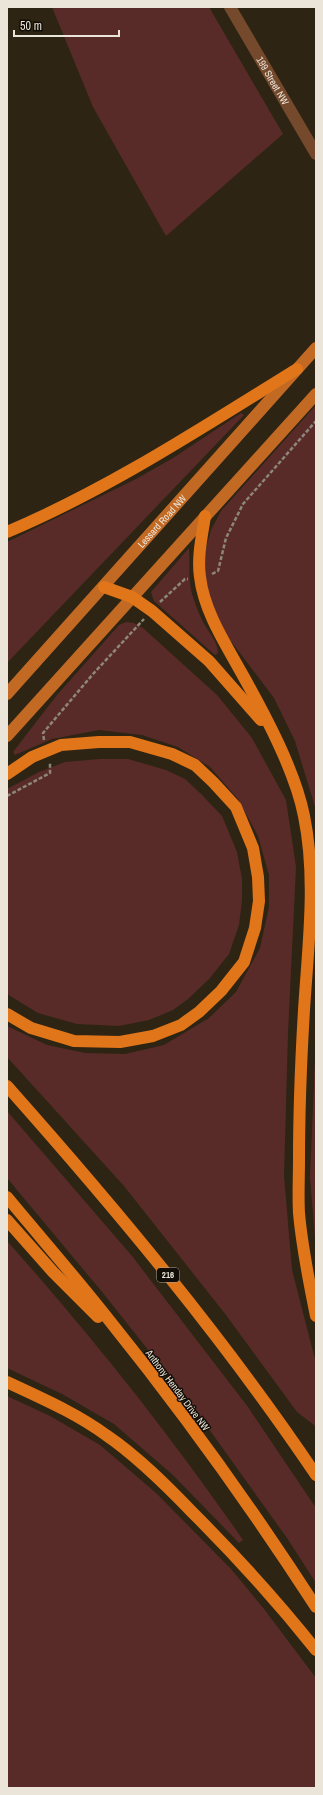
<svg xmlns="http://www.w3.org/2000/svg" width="323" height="1795" viewBox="0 0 323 1795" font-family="'Archivo Narrow',sans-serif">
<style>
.green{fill:#592b28}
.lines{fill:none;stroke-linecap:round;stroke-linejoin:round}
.path{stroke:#8e8779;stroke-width:2.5;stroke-dasharray:4 2;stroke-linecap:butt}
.minor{stroke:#75492c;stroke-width:12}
.major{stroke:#c26924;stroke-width:12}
.highway{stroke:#e17519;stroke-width:12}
.labels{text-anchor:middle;stroke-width:3;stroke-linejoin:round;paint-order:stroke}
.shield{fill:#120e07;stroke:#a9a49a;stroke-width:1}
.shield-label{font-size:9px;font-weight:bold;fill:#eae4d9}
.street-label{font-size:10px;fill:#eae4d9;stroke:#120e07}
</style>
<rect width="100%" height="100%" fill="#2d2413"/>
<g class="green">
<path d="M52,7H209L283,134L166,236L93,107Z"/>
<path d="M316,405V810L295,741L274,698L227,636L207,595L203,559L211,530L221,511Z"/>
<path d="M241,413L244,415L7,663V542L136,479L173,458Z"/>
<path d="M189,548C190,564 188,578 192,594C195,603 198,612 202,620C207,631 218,641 218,653L215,655L154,601L151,592Z"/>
<path d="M126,622L134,623L143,628L217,695L252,738L286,800L296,867L288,1033L284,1176L292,1270L316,1363V1428L314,1425L297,1412L226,1315L124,1186L7,1057V1026L47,1045L85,1053L125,1054L164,1045L209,1018L236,992L260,948L269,907V875L258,836L238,799L210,767L178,747L142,735L99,730L52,739L15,755L13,752L57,695L119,625Z"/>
<path d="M100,759H128L166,770L185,779L201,794L222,816L237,852L242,879V900L239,925L229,954L209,979L188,999L173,1010L149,1020L119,1026L77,1024L38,1013L7,994V789L39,772L65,762Z"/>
<path d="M316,1037V1250L310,1177Z"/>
<path d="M7,1111L132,1256L248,1407L316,1508V1583L287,1538L191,1404L103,1293L7,1178Z"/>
<path d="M7,1241C92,1336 171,1436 243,1540L239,1543L173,1475L114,1424L62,1394L7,1368Z"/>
<path d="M7,1396L50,1416L100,1445L156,1493L231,1569L264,1609L316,1678V1788H7Z"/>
</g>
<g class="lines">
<g class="path">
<path d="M212,574L218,571L226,538L243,504L316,421"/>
<path d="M160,602L185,579H188"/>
<path d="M44,740L43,733L93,674L144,619"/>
<path d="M7,796L50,773V762"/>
</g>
<path class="minor" id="s1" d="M230,7L316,154"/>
<g class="major">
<path id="s2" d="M7,694L316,348"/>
<path d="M7,736L316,394"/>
</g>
<g class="highway">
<path d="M205,516C202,536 197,557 200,577C204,611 225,643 241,672C264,713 295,770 304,816C317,879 308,946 304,1010C301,1060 299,1110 299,1160C299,1177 298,1196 299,1213C302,1248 309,1282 316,1316"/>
<path d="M7,532C109,489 203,427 297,369"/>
<path d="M104,587L132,597L152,611L209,661L261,720"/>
<path d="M7,774L32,757L61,745L99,742H130L172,754L195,765L213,782L236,807L253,848L258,877L259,901L255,928L244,962L221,991L199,1012L181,1025L153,1036L120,1042L74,1041L31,1028L7,1014"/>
<path d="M7,1086C117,1210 223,1337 316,1475"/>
<path d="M7,1197C41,1238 76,1278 109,1320C183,1412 252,1508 316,1607"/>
<path d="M7,1220L53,1272L98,1317"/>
<path d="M7,1382C41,1398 76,1413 106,1435C137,1456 166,1485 192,1512C236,1556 277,1601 316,1650"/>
</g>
</g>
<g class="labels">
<rect class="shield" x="157" y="1268" width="22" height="14" rx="3"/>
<g class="shield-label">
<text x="168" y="1278">216</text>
</g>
<g class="street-label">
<text dy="4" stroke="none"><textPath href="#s1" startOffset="85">199 Street NW</textPath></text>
<text dy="4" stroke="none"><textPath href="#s2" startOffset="232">Lessard Road NW</textPath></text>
<text transform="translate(178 1390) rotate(53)" y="4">Anthony Henday Drive NW</text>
</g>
</g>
<rect width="323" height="1795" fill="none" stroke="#eae4d9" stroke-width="16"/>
<path d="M14 30v6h105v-6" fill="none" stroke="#eae4d9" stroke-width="2"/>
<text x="20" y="30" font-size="12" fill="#eae4d9" stroke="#120e07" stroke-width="3" paint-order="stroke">50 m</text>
</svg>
